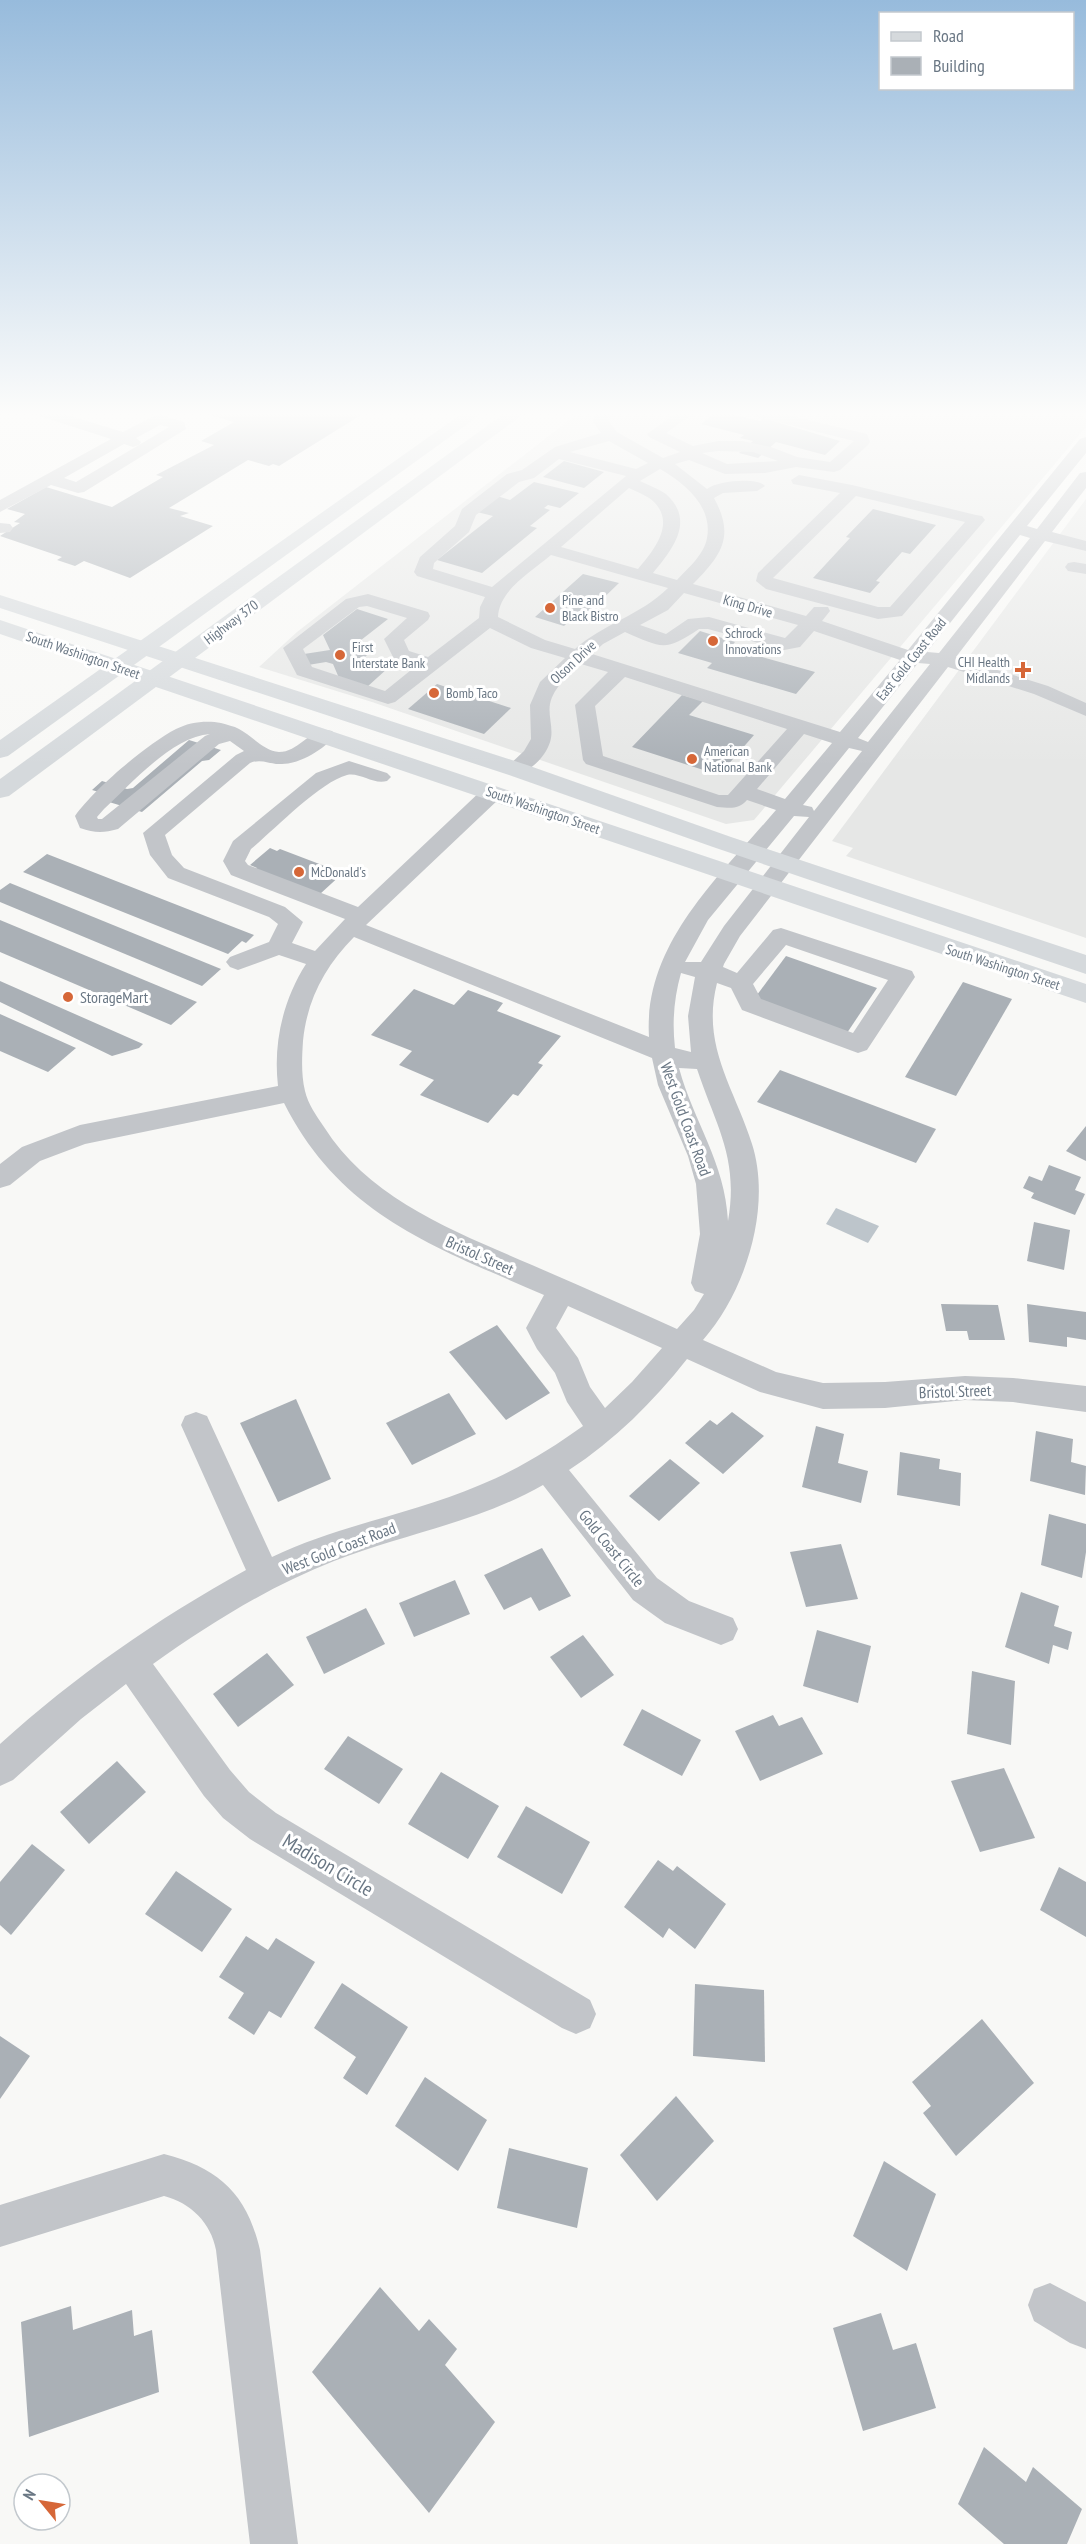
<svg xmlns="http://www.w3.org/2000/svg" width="1086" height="2544" viewBox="0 0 1086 2544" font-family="'PT Sans Narrow',sans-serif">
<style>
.built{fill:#e6e7e6}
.water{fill:#bdc5cb}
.building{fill:#aab0b6}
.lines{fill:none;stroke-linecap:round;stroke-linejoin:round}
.minor{fill:#c2c5c9;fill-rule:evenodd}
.major{fill:#d5d9dc;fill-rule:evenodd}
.highway{fill:#d5d9dc;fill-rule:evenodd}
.poi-dot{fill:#d66738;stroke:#fff;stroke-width:2}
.labels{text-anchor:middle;stroke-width:6;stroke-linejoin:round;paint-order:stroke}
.far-poi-label{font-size:14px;fill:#6a7784;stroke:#fff;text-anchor:start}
.far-street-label{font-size:14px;fill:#6a7784;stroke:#fff}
.poi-label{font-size:16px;fill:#6a7784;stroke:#fff;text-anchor:start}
.street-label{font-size:16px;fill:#6a7784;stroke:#fff}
.near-street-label{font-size:20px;fill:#6a7784;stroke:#fff}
</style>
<rect width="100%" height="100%" fill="#f8f8f6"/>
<g class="built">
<path d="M582,410H1086V427L754,820L726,824L372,702L259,667L297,632Z"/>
<path d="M1086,499V938L846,856L853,848L832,841Z"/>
</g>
<path class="water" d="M836,1208L879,1226L868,1243L826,1224Z"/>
<g class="building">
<path d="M194,410H369L279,466L273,464L269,466L248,460L169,508L189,513L180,516L213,526L130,578L84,561L75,566L57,560L62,557L0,536L20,523L14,522L25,514L7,509L46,487L112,507L163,477L156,475L214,445L201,441L234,422Z"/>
<path d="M716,412H723L760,421L763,418L840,441L825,455L776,442L758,458L739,453L753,441L740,438L744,435L701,424Z"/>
<path d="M564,461L604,472L584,488L543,477Z"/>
<path d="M534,482L579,493L560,508L548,505L544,508L550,510L530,526L537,528L482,573L437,560L493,516L477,512L497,496L510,500Z"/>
<path d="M873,509L936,525L910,554L902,552L876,581L880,582L870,593L813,578L850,538L846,537Z"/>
<path d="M583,574L619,583L589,612L581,610L564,626L535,617Z"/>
<path d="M357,609L388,619L356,644L363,647L367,655L362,660L388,668L367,687L339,678L333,664L326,662L308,665L304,654L330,650L323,635Z"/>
<path d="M700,631L735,642L730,648L815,672L796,694L707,668L712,663L678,653Z"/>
<path d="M437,684L511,708L484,734L408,709Z"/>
<path d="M682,695L703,701L689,715L754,735L719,775L632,747Z"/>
<path d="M189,740L221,750L209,760L202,761L142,812L109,802L115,797L92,790L102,781L127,789L133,788Z"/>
<path d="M270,848L277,851L280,849L343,873L320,894L254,871L257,868L250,865Z"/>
<path d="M47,854L236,928L254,935L246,943L242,941L228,954L23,872Z"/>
<path d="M10,883L221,969L202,986L0,902V890Z"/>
<path d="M0,920L197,1002L171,1025L0,952Z"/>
<path d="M786,956L877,988L847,1033L754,999Z"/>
<path d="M0,981L68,1011L143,1044L139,1048L112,1056L0,1002Z"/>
<path d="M963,982L1012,999L956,1096L905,1077Z"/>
<path d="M414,989L454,1005L468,990L503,1003L497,1011L561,1036L538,1063L543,1065L518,1096L513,1094L488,1123L420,1095L434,1080L399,1065L412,1051L371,1035Z"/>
<path d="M0,1014L76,1048L48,1072L0,1051Z"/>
<path d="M780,1070L936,1129L916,1163L757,1102Z"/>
<path d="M1086,1126V1161L1066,1151Z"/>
<path d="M1049,1165L1081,1177L1075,1190L1085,1194L1075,1215L1031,1198L1034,1193L1023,1188L1029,1176L1042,1181Z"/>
<path d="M1034,1222L1070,1230L1064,1270L1027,1261Z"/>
<path d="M941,1304L998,1305L1005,1340H969L967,1331H946Z"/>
<path d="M1027,1304L1086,1312V1340L1067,1337V1347L1029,1342Z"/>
<path d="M497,1325L550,1393L506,1420L449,1352Z"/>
<path d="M449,1393L476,1434L412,1465L386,1423Z"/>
<path d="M296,1399L331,1479L278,1502L240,1423Z"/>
<path d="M732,1412L764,1436L723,1474L685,1443L710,1420L717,1425Z"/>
<path d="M816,1426L844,1434L838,1463L868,1471L861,1503L802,1487Z"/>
<path d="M1036,1431L1073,1439L1071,1462L1086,1466L1085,1495L1030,1481Z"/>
<path d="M900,1452L940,1459L939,1469L961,1473L960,1506L897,1495Z"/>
<path d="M670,1459L700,1483L659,1521L629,1496Z"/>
<path d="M1049,1514L1086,1524V1552L1082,1578L1041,1565Z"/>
<path d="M841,1544L858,1599L806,1607L790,1552Z"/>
<path d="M542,1548L571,1596L539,1611L531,1597L504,1610L484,1575Z"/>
<path d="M455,1580L470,1614L414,1637L399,1603Z"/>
<path d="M1021,1592L1059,1606L1054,1626L1072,1632L1068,1650L1053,1645L1049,1664L1005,1647Z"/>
<path d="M366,1608L385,1644L324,1674L306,1637Z"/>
<path d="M817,1630L871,1646L858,1703L803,1686Z"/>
<path d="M583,1635L614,1675L581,1698L550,1657Z"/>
<path d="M267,1653L294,1685L238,1727L213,1694Z"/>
<path d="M972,1671L1015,1681L1011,1745L967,1734Z"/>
<path d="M642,1709L701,1740L682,1776L623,1745Z"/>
<path d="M773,1715L779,1726L802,1717L823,1754L760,1781L735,1731Z"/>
<path d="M348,1736L403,1769L379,1804L324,1769Z"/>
<path d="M117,1761L146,1792L89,1844L60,1812Z"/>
<path d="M1004,1768L1035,1838L980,1852L951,1781Z"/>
<path d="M441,1772L499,1806L468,1859L408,1824Z"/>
<path d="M526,1806L590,1842L562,1894L497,1857Z"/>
<path d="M32,1844L65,1870L11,1935L0,1925V1882Z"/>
<path d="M658,1860L673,1871L677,1866L726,1904L695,1949L669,1928L663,1938L624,1907Z"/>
<path d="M1059,1867L1086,1882V1937L1040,1910Z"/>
<path d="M176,1871L232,1909L202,1952L145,1914Z"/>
<path d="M246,1936L268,1950L276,1938L315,1962L281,2018L269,2011L254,2035L228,2018L244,1993L219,1977Z"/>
<path d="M342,1983L408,2027L367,2095L343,2078L356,2057L314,2028Z"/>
<path d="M695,1984L764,1990L765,2062L693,2056Z"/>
<path d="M982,2019L1034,2083L956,2156L923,2113L931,2106L912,2082Z"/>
<path d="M0,2036L30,2056L0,2099Z"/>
<path d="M425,2077L487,2120L458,2171L395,2126Z"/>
<path d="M676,2096L714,2141L657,2201L620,2155Z"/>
<path d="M509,2148L588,2168L577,2228L497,2208Z"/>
<path d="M884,2161L936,2194L907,2271L853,2236Z"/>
<path d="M380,2287L419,2331L429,2319L457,2349L445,2365L495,2422L429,2513L312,2372Z"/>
<path d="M71,2306L73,2330L132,2310L134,2336L152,2330L159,2392L29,2437L21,2322Z"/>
<path d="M881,2313L893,2350L916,2343L936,2408L863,2431L833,2328Z"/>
<path d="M984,2447L1026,2482L1033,2467L1082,2509L1067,2544H1004L958,2504Z"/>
</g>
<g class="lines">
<g class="minor">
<path d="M28,410H51L123,432L158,414L184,422L186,429L84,492L78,493L51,485L0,512V500L111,439L30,413ZM160,425L169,427L139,445L141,442L136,438ZM124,444L133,447L139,445L76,482L64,478Z"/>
<path d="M595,410H611L609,422L617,432L663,458L680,452L649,437L647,434L680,410H698L666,433L693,446L718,441H742L771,447L797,457L830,462L854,441L742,413L740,410H766L867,434L870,442L868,445L840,470L834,472L796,467L765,473L725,474L689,460L675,464L707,489C717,481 757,477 765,486L757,491L723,493L714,498C735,536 722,555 693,584L806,616L814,607H828L830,611L822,621L908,650L1080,439L1086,437V453L1027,526L1037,529L1080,473L1086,472V488L1052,532L1086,541V551L1045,541L956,657L1048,686L1086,703V716L1034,694L948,667L740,936L724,964L723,967L737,973L773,930L781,928L912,971L915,977L867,1050L858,1053L742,1010L731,988L717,983C701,1046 734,1087 752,1144C772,1207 746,1291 703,1340L776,1372L823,1383L885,1382L965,1376L1013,1378L1086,1386V1412L1013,1402L965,1400L885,1408L823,1409L760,1392L687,1359C653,1402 615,1440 569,1470L657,1578L689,1601L733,1618L738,1629L733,1640L721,1645L665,1623L633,1600L543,1485C478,1522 404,1534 334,1561C270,1586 209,1624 153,1664L230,1770L249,1792L276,1813L590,2000L596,2014L590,2028L576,2034L562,2028L250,1839L223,1818L204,1796L126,1684L81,1719L13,1780L0,1786V1744C75,1676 157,1619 246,1570L181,1425L185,1416L196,1412L207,1416L272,1557C339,1525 412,1514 480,1485C517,1470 551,1449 583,1426L567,1402L555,1373L537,1349L526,1328L544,1295C435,1247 341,1216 284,1103L85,1144L40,1161L10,1185L0,1188V1164L22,1147L80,1125L278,1086C273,1043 283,1000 306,964L279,955L238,970L230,967L226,962L230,957L269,942L278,924L269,917L168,878L150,855L143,833L236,755L244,751L230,741L219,744L118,829C103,833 95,833 80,828L75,816C94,789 147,744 176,729C189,722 207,720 221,723C227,725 234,726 239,729C251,735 264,751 279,752C300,752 311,725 332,731L335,735C325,749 300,764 282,764C270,765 262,758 250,763L165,835L172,855L184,868L285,907L303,922L292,943L315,951L345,919L231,875L223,861L233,841L316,773L349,761L387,773L391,777L387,781C373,785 360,772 347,775C320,782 274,830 251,849L245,861L248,865L358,907L484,788L492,787L500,788L503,793L500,798L366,925L649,1037C643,944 720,876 776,810L747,800C738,810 730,808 717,807L586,764L583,760L575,705L608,672L581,664C569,676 554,686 550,704C548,715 553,727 551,738C548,756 526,778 508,773L505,769L524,751L531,739L530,705L540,682L565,658L531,648L490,628L395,702L388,704L297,675L283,648L346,599L368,594L428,612L430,616L428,620L404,640L409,651L428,657L479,618L480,607L485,597L417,576L414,572L420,557L455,526L462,509L507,474L522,470L555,447L601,433L593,422ZM609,441L648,463L636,469L570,452ZM718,451L753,452L778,461L727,464L702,453ZM559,459L626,476L492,587L433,569L434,563L469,532L476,515L519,482L534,478ZM660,469C685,483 713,507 707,538C704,555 688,568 677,580L653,573C672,550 696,521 666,494C659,489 648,485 640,481ZM629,488C637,492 648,496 654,502C676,524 653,551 638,569L561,547ZM1020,535L1030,538L939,653L927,652ZM551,555L668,588C641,615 603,624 575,649L545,640L498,617C499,590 531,572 551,555ZM684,593L798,625L785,638L709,617L688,619L666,634L640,625L668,610ZM367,606L407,618L384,639L394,659L416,666L385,691L312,667L303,649L359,607ZM699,629H708L784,650L800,647L814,631L900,660L840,732L592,654L603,644L625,632C662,648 665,652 699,629ZM918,663L930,664L868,742L858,738ZM625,677L787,729L728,795H719L603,756L595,706ZM210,734L205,736L102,819H98L97,817L104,809C131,784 173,736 210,734ZM804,734L832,743L785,799L757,789ZM849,748L862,751L814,811L812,807L803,805ZM794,816L809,817L724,926L701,962H685L708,920ZM354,937L652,1058L658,1085L688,1156L696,1184L700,1234L691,1283L695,1291L704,1294L694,1310L677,1329C629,1307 580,1286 532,1265C456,1232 370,1200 324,1127C316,1115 308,1104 305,1091C301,1075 302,1057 303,1041C307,1000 325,966 354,937ZM786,945L888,980L853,1033L761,999L753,984ZM681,973L695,977L688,1016L691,1052L675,1048C672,1022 674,998 681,973ZM679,1068L697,1069C716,1126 739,1158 728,1221C725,1162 694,1123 679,1068ZM568,1306L662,1348L632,1382L605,1408L590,1387L578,1358L556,1328Z"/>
<path d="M799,475L852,485L976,515L982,516L985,520L902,616L878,619L766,589L756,581L758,573L840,493L793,484L791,480ZM856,496L965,522L890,607H878L773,578Z"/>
<path d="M0,523L10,524L13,528L10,532L0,533Z"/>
<path d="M1074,562L1086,564V574L1068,571L1065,567L1068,563Z"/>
<path d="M164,2154C219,2168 247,2194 260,2250L298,2544H250L216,2250C211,2223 191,2203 164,2196L0,2247V2205Z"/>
<path d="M1050,2283L1086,2302V2349L1070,2343L1034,2321L1028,2305L1034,2289Z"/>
</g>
<g class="major">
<path d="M0,595L527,765L731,837L1086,955V974L713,847L509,775L0,608Z"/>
<path d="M0,620L1086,984V1003L0,634Z"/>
</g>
<g class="highway">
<path d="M467,410H487L8,756L0,758V740Z"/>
<path d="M509,410H529L9,796L0,798V779Z"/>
</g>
</g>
<linearGradient id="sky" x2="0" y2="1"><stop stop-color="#97bbdc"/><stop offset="0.54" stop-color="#fcfcfb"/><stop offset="1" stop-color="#fcfcfb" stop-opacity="0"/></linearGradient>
<rect width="1086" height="766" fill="url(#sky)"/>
<g class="poi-dot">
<circle cx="550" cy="608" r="6"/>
<circle cx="713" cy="641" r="6"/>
<circle cx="340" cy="655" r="6"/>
<path d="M1020 661h6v6h6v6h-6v6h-6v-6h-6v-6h6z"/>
<circle cx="434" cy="693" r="6"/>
<circle cx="692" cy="759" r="6"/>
<circle cx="299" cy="872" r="6"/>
<circle cx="68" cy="997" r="6"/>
</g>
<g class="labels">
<g class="far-poi-label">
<text x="562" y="605">Pine and<tspan x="562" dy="16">Black Bistro</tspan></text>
<text x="725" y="638">Schrock<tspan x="725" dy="16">Innovations</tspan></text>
<text x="352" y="652">First<tspan x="352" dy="16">Interstate Bank</tspan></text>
<text x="1010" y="667" text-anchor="end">CHI Health<tspan x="1010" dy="16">Midlands</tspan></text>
<text x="446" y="698">Bomb Taco</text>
<text x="704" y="756">American<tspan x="704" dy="16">National Bank</tspan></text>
<text x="311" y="877">McDonald's</text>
</g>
<g class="far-street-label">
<text transform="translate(748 606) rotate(16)" y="5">King Drive</text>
<text transform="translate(231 622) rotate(-37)" y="5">Highway 370</text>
<text transform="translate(83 655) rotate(19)" y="5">South Washington Street</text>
<text transform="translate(911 659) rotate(-51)" y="5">East Gold Coast Road</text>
<text transform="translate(573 662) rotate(-43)" y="5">Olson Drive</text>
<text transform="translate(543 810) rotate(19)" y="5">South Washington Street</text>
<text transform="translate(1003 967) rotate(18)" y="5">South Washington Street</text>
</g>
<g class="poi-label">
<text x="80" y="1003">StorageMart</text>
</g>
<g class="street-label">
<text transform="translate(686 1119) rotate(70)" y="6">West Gold Coast Road</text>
<text transform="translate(480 1255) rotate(24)" y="6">Bristol Street</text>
<text transform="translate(955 1391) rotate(-2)" y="6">Bristol Street</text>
<text transform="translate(339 1548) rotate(-21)" y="6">West Gold Coast Road</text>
<text transform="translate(612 1548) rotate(51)" y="6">Gold Coast Circle</text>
</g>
<g class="near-street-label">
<text transform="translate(328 1865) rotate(31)" y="7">Madison Circle</text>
</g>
</g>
<rect x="879" y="12" width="195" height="78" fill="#ffffff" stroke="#c3c9ce" stroke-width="1.5"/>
<rect x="891" y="32" width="30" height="9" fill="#d5d9dc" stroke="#c3c9ce" stroke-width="1.5"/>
<text x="933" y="42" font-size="18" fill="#6a7784">Road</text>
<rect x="891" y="57" width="30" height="18" fill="#aab0b6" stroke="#c3c9ce" stroke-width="1.5"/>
<text x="933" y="72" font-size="18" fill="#6a7784">Building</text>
<g transform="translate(42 2502) rotate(300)"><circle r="28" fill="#ffffff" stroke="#c3c9ce" stroke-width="1.5"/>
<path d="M0-4.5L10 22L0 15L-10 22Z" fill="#d66738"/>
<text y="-9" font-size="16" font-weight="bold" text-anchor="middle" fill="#6a7784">N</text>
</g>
</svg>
